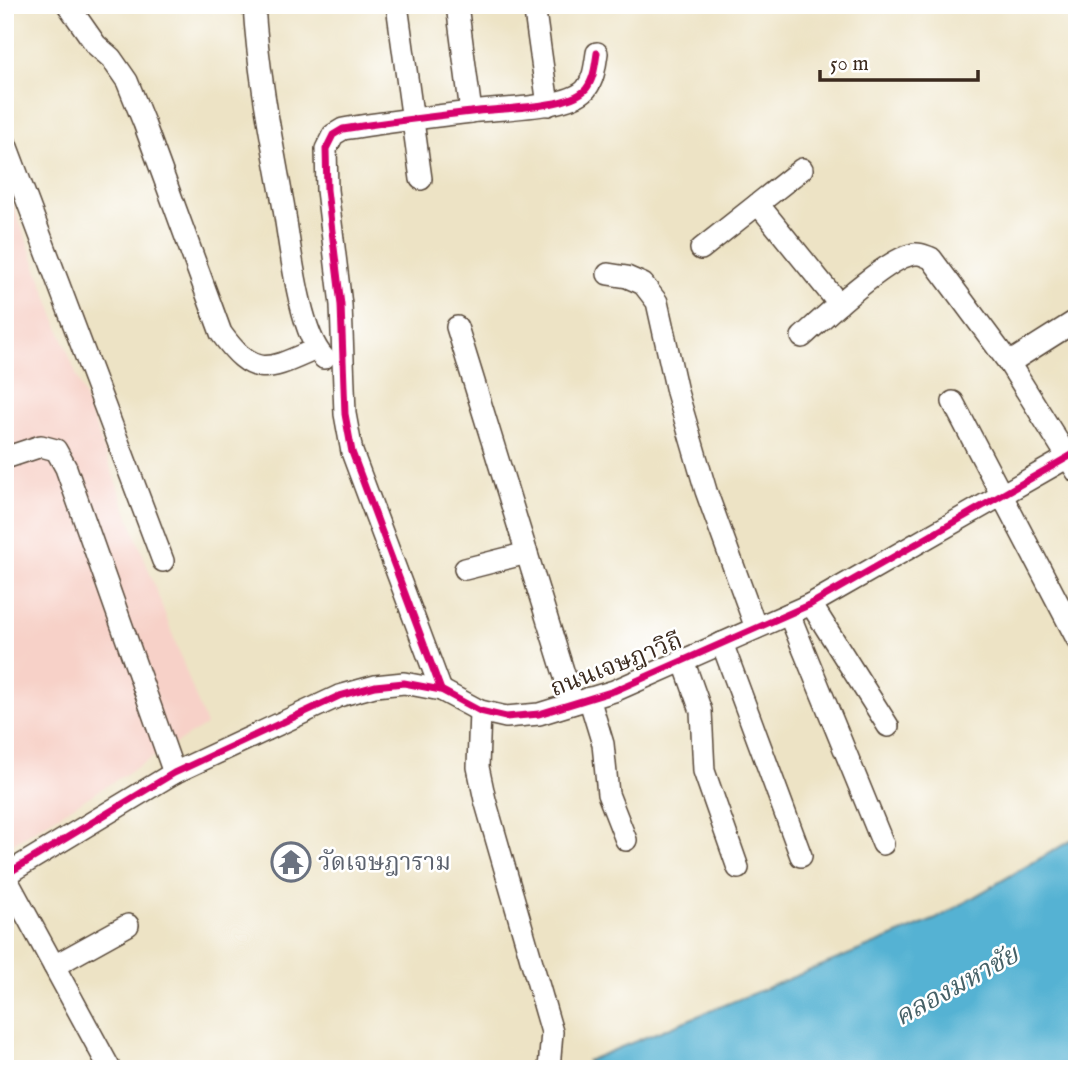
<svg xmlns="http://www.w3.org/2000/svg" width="1082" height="1074" viewBox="0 0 1082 1074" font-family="'IM FELL English','Noto Serif Thai',serif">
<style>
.built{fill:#f7d1c8}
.water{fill:#54b2d3;stroke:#486e78;stroke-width:2}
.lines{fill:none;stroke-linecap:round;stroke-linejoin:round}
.minor-casing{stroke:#564637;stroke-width:24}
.minor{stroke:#fff;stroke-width:21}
.cycleway-casing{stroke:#fff;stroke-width:11}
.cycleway{stroke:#d6006c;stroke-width:7}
.labels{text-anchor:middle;stroke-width:5;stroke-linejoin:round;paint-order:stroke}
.street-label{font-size:24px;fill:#3b2a1e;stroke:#fff}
.worship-label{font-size:24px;fill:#5b616d;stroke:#fff;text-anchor:start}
.water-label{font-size:26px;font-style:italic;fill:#456066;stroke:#fff}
</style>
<rect width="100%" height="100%" fill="#fff"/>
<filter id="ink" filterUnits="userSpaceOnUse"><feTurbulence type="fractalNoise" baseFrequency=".0143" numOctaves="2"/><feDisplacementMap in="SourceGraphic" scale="14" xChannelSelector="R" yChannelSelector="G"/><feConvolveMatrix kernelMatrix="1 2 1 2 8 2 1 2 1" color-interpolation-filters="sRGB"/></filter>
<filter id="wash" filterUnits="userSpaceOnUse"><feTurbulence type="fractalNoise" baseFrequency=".00686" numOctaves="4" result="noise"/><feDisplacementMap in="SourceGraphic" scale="28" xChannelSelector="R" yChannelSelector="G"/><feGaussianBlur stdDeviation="1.57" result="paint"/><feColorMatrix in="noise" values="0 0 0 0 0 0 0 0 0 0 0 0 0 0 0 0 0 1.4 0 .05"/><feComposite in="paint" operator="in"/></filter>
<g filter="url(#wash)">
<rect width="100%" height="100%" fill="#ede3c5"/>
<path class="built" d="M5,182L206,725L5,848Z"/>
<path class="water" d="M1077,837V1060L1062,1069H593L587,1061L936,919Z"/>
</g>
<g filter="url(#ink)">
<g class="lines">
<g class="minor-casing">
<g id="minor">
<path d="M68,5L96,45L111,58L127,81L144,123L221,333C255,380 268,370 316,349"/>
<path d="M254,5C258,72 271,137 283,203C290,242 298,330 324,358"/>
<path d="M397,5L421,179"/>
<path d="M457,5L471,112"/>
<path d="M534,5L548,105"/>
<path d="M5,142L163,561"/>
<path d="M758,204L839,304"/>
<path d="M701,249L802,169"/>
<path d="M608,274L627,277L643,284L657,302L677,392L706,491L756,628"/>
<path d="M457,327L573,703"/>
<path d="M802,337C822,319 891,254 916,254C920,253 927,257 931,258L1009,363L1077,472"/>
<path d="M1009,363L1077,320"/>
<path d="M953,402L1077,639"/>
<path d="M5,458L41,446L56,450L66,468L174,773"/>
<path d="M465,569L527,553"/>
<path d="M811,604L888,726"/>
<path d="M789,614L883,844"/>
<path d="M722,643L801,856"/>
<path d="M683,660L701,711L704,771L738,868"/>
<path d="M441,690L352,452L345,414L341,305L327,190L326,149L333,135L343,129C385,122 428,117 471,112C498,108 568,109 586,89C594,79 595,66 597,53"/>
<path d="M589,698L603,744L608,794L626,840"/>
<path d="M480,711L478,767L485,800L552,1032L549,1069"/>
<path d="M5,875L174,773L339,696L375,686L404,683L441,690L480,711L506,717L539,714L614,691L811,604L1077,452"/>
<path d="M5,876L110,1069"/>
<path d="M54,966L128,925"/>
</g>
</g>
<use href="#minor" class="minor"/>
<g class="cycleway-casing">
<g id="cycleway">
<path d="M441,690L352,452L345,414L341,305L327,190L326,149L333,135L343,129C385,122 428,117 471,112C498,108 568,109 586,89C594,79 595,66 597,53"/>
<path d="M5,875L174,773L339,696L375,686L404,683L441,690L480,711L506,717L539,714L614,691L811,604L1077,452"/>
</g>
</g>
<use href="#cycleway" class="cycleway"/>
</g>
</g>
<defs>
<g id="temple-ring" transform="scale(2.0125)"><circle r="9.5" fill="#fff" stroke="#6b7280" stroke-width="1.5"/><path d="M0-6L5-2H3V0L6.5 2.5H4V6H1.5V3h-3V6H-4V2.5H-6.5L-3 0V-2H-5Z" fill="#6b7280"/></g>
</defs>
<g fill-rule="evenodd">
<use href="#temple-ring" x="291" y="862"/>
</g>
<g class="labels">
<g class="street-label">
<text transform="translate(616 664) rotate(-21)" y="8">ถนนเจษฎาวิถี</text>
</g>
<g class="worship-label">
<text x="318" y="870">วัดเจษฎาราม</text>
</g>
<g class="water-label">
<text transform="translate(956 985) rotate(-29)" y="9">คลองมหาชัย</text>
</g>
</g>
<rect width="1082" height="1074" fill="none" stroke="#fff" stroke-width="28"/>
<path d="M820 70v10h158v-10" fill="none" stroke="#3b2a1e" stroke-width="3.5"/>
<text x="830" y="70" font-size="21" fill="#3b2a1e" stroke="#ffffff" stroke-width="5" paint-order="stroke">50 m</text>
</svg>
